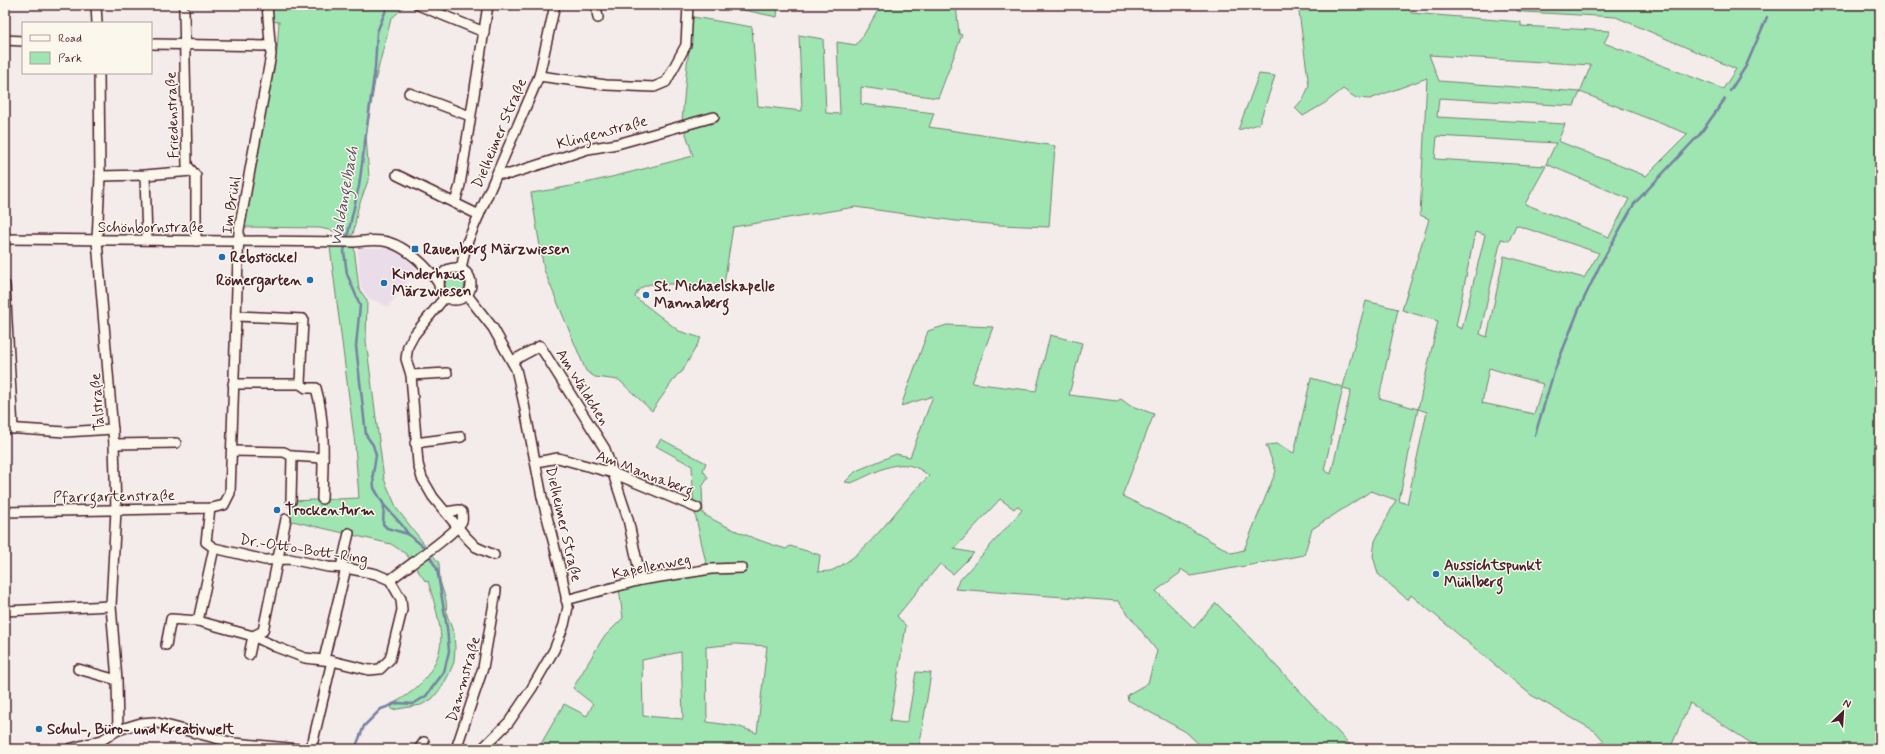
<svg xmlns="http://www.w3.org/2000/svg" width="1885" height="754" viewBox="0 0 1885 754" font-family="Mynerve,sans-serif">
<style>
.built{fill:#ebdcea}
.green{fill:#9ee5b2;stroke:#74826e;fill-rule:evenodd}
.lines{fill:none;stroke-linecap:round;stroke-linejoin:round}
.stream{stroke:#7781a1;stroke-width:2.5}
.street-casing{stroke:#4a1f2b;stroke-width:12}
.street{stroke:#fbf7ec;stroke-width:9}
.poi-dot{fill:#1f6fb2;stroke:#fbf7ec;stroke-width:1.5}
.labels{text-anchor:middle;stroke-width:3;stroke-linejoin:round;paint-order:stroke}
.street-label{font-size:15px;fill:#4a1f2b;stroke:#fbf7ec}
.poi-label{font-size:15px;font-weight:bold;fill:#4a1f2b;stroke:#fbf7ec;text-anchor:start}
.water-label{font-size:16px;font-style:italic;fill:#605066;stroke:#fbf7ec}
</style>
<rect width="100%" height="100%" fill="#f4ebeb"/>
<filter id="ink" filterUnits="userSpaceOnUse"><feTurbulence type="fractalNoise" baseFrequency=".025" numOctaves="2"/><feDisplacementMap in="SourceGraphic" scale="8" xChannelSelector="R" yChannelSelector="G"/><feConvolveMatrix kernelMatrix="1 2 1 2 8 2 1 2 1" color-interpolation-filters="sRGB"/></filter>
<g filter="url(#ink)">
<path class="built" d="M358,248H394L417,269L388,307L369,298L362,289L359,276Z"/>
<g class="green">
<path d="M269,5H406L391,19L375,81L366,135L369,178L358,208L353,235H343V233L320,228L244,227L277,50L279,22L271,21Z"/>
<path d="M720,5H778L777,17Z"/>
<path d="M881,5H956L959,34L962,35L938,98L861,87V104L934,113L929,127L1055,146L1049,227L1000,225L956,221L855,207L733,227L724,284H651C643,286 637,289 635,297L679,331L701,338L682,372L677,375L652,411L619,380L595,377L586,371L544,270L531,193C586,185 639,170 693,156L682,121L687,65L693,17L752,27L758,106L802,111L799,35L823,39L826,113L840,114L837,42L856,45L863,36Z"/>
<path d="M1298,5H1407L1411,13L1521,22V26L1610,31L1604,43L1723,89L1736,69L1616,17L1524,12L1517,11V5H1880V445C1877,462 1876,477 1880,494V749H1760L1690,703L1670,749H1591L1604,741L1595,731L1531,695L1411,595L1408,600L1378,574L1373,556L1375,541L1396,500L1371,491L1312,529L1304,555L1191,576L1181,569L1180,573L1156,591L1194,628L1216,603L1236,623L1354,749H1204L1186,732L1128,700L1127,695L1148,683L1157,651L1118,601L955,589L959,581L1022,510L1017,506L1014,509L1000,499L954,549L974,553L953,574L940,564L897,616L906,626L890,721L905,723L908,719L916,672L931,673L919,749H845L832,747L831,749H765L758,746L737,744L736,749H538L564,704L587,716L593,704L573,688L603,638L623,618L619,589L650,581L708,572L694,509L692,466L656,446L661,439L706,463L703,470L708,478L702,487L703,514C729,529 756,540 786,549L790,546L820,555L818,572C822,571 829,572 833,570C871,552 898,504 929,476C902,452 879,472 851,483L845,482L856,471L896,454L910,457L933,396L901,406L928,331L947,325L993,327L972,383L1036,391L1050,335L1082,343L1069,395L1117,401L1121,399L1129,405L1154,414L1122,496L1190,529L1232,553L1244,550L1276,471L1266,445L1276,444L1294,453L1311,378L1343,387L1366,301L1398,309L1379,398L1418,409L1438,321L1402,310L1429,219L1420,215L1427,78L1370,99L1356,98L1343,89L1325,103L1303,116L1295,108L1304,98L1309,86ZM1429,55L1591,65L1580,92L1439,81ZM1580,92L1688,134L1646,176L1558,141L1565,124L1437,117L1439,98L1574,106ZM1437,136L1556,143L1546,164L1629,199L1609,237L1525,204L1546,166L1435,159ZM1516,225L1599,253L1584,278L1504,256L1487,337L1480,334L1501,239L1509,241ZM1475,232L1485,235L1462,329L1456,326ZM1489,368L1543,384L1534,414L1482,403ZM1343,388L1351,390L1331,474L1324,470ZM1418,409L1427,412L1407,504L1399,501ZM735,644L767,646L757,733L737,726L707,722L706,647ZM681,652L683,719L643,716L642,660Z"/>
<path d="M1259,74L1275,76L1259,124L1238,130Z"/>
<path d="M330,247H354L359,289L367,300L366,341L384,479L397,509L439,563L440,581L446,600L447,615L454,634L455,648L454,662L449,674L442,687L432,699L421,705L392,710L391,704C413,695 435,673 440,648C444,631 433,599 428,581L426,582L406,554L391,544L288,520L293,501L359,498L355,445Z"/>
<circle cx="455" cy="285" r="10"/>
</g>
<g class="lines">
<g class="stream">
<path d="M1730,91L1746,66L1767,17"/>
<path d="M1535,435L1554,372L1579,309L1601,263L1634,204L1700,134L1725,99"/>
<path d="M384,505L383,524L387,528L408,534"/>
<path d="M355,749L364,726L381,709L398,703L413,704L426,696L444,672L449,651L447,628L437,569L424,547L408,534L402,525L384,505L374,488L373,474L376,455L373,445L366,435L356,346L360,305L347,274L344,251L359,186L375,68L377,32L388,5"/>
</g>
<g class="street-casing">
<g id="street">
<path d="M96,5L97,23"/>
<path d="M418,5L484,32"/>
<path d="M596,5L598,18"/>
<path d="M184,10L187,165L196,176V241"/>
<path d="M5,40L23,41"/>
<path d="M151,44L271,46"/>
<path d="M99,73L100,176L97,241L114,444L116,510L111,606L117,680L118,730"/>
<path d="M539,76L606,85L654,87L666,82L686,45L688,5"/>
<path d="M409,93L470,116"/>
<path d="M498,172L504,174H510L588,149L617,144L714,117"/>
<path d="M145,175L147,240"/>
<path d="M397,175L479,215"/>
<path d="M100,176L145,175L192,171"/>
<path d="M455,203L460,185L488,5"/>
<path d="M5,239L354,242C365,241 377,239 388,242C408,248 428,267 439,284"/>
<circle cx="455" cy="284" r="16"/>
<path d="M461,269L466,245L539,76L555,5"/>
<path d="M5,285L13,429"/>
<path d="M467,295L493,328L516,369L524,404L542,497L562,576L568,607L564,625L554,650L532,688L509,722L482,749"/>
<path d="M445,297L414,335L408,346L406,359L411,375L418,464L422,478L433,497L466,537L476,547L494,555"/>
<path d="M236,316L303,319L300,384"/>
<path d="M512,361L540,346L605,449L628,519L641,580"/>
<path d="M411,375L447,373"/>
<path d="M233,384H300L306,388H316C326,423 323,463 322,499"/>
<path d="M5,428L65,432L113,429"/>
<path d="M415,443L461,437"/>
<path d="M114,444L176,443"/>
<path d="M232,451L284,452L292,456L323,458"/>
<path d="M536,462L558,458L613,473L697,508"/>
<path d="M291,501L292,456"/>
<path d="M5,512L212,508L224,505L230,493L239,230L271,55L267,5"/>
<path d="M341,567L349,533"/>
<path d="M390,580C402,570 458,532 462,521C463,519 462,515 462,512L459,510L446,512"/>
<path d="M566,600L641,580L711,569L742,568"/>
<path d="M5,611L111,606"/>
<path d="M198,621L214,548L206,542L210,508"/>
<path d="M166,645L171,619L198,621L253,636L276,647L305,658L332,661L369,670L380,669L390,659L402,610L401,599L390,580L376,574L346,568L328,567L290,559L265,560L214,548"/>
<path d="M249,655L253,636L263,631L286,519"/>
<path d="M324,659L346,568"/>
<path d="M78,669L117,680"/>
<path d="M69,749L102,740L118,730L141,723L154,722L234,743L299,749"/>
<path d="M308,749L313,741L332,661"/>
<path d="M419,749L424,742"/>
<path d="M456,749L483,668L496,591"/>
</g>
</g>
<use href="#street" class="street"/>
</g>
</g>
<g class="poi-dot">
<rect x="411" y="245" width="8" height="8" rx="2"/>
<circle cx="222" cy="257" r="4"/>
<circle cx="310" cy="280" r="4"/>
<circle cx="384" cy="283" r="4"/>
<circle cx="646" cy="295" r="4"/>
<circle cx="277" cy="510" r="4"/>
<circle cx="1436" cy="574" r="4"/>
<circle cx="39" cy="729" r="4"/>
</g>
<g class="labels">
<g class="street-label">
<text transform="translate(172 115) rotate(-92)" y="5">Friedenstraße</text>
<text transform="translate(602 132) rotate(-15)" y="5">Klingenstraße</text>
<text transform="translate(499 133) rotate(-67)" y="5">Dielheimer Straße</text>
<text transform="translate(231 205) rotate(-81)" y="5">Im Brühl</text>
<text x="151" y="232">Schönbornstraße</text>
<text transform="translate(583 387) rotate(58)" y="5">Am Wäldchen</text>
<text transform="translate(97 402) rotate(-94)" y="5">Talstraße</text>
<text transform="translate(645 473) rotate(21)" y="5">Am Mannaberg</text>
<text transform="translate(114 496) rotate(-1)" y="5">Pfarrgartenstraße</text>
<text transform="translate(564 524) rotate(77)" y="5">Dielheimer Straße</text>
<text transform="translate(304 549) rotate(9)" y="5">Dr.-Otto-Bott-Ring</text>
<text transform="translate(651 566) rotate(-11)" y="5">Kapellenweg</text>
<text transform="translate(463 679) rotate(-74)" y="5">Dammstraße</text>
</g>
<g class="poi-label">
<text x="423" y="254">Rauenberg Märzwiesen</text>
<text x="230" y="262">Rebstöckel</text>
<text x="392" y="279">Kinderhaus<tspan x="392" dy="17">Märzwiesen</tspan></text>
<text x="302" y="285" text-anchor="end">Römergarten</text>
<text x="654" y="291">St. Michaelskapelle<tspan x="654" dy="17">Mannaberg</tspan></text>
<text x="285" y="515">Trockenturm</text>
<text x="1444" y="570">Aussichtspunkt<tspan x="1444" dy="17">Mühlberg</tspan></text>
<text x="47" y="734">Schul-, Büro- und Kreativwelt</text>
</g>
<g class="water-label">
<text transform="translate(343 196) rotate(-80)" y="6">Waldangelbach</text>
</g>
</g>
<rect width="1885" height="754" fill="none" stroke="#fbf7ec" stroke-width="20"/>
<rect x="10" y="10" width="1865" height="734" fill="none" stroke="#4a1f2b" stroke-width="1.5" filter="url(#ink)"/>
<rect x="22" y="22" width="130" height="52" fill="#fbf7ec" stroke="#b4a19f"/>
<rect x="30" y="35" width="20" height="6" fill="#fbf7ec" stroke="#b4a19f"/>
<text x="58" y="42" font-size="12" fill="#4a1f2b">Road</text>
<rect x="30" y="52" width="20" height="12" fill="#9ee5b2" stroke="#b4a19f"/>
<text x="58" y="62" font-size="12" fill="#4a1f2b">Park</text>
<g transform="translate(1843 712) rotate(25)" stroke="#fbf7ec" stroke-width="3" paint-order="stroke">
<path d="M0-3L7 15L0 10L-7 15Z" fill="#4a1f2b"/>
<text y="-6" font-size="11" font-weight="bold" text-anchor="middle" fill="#4a1f2b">N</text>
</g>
</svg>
